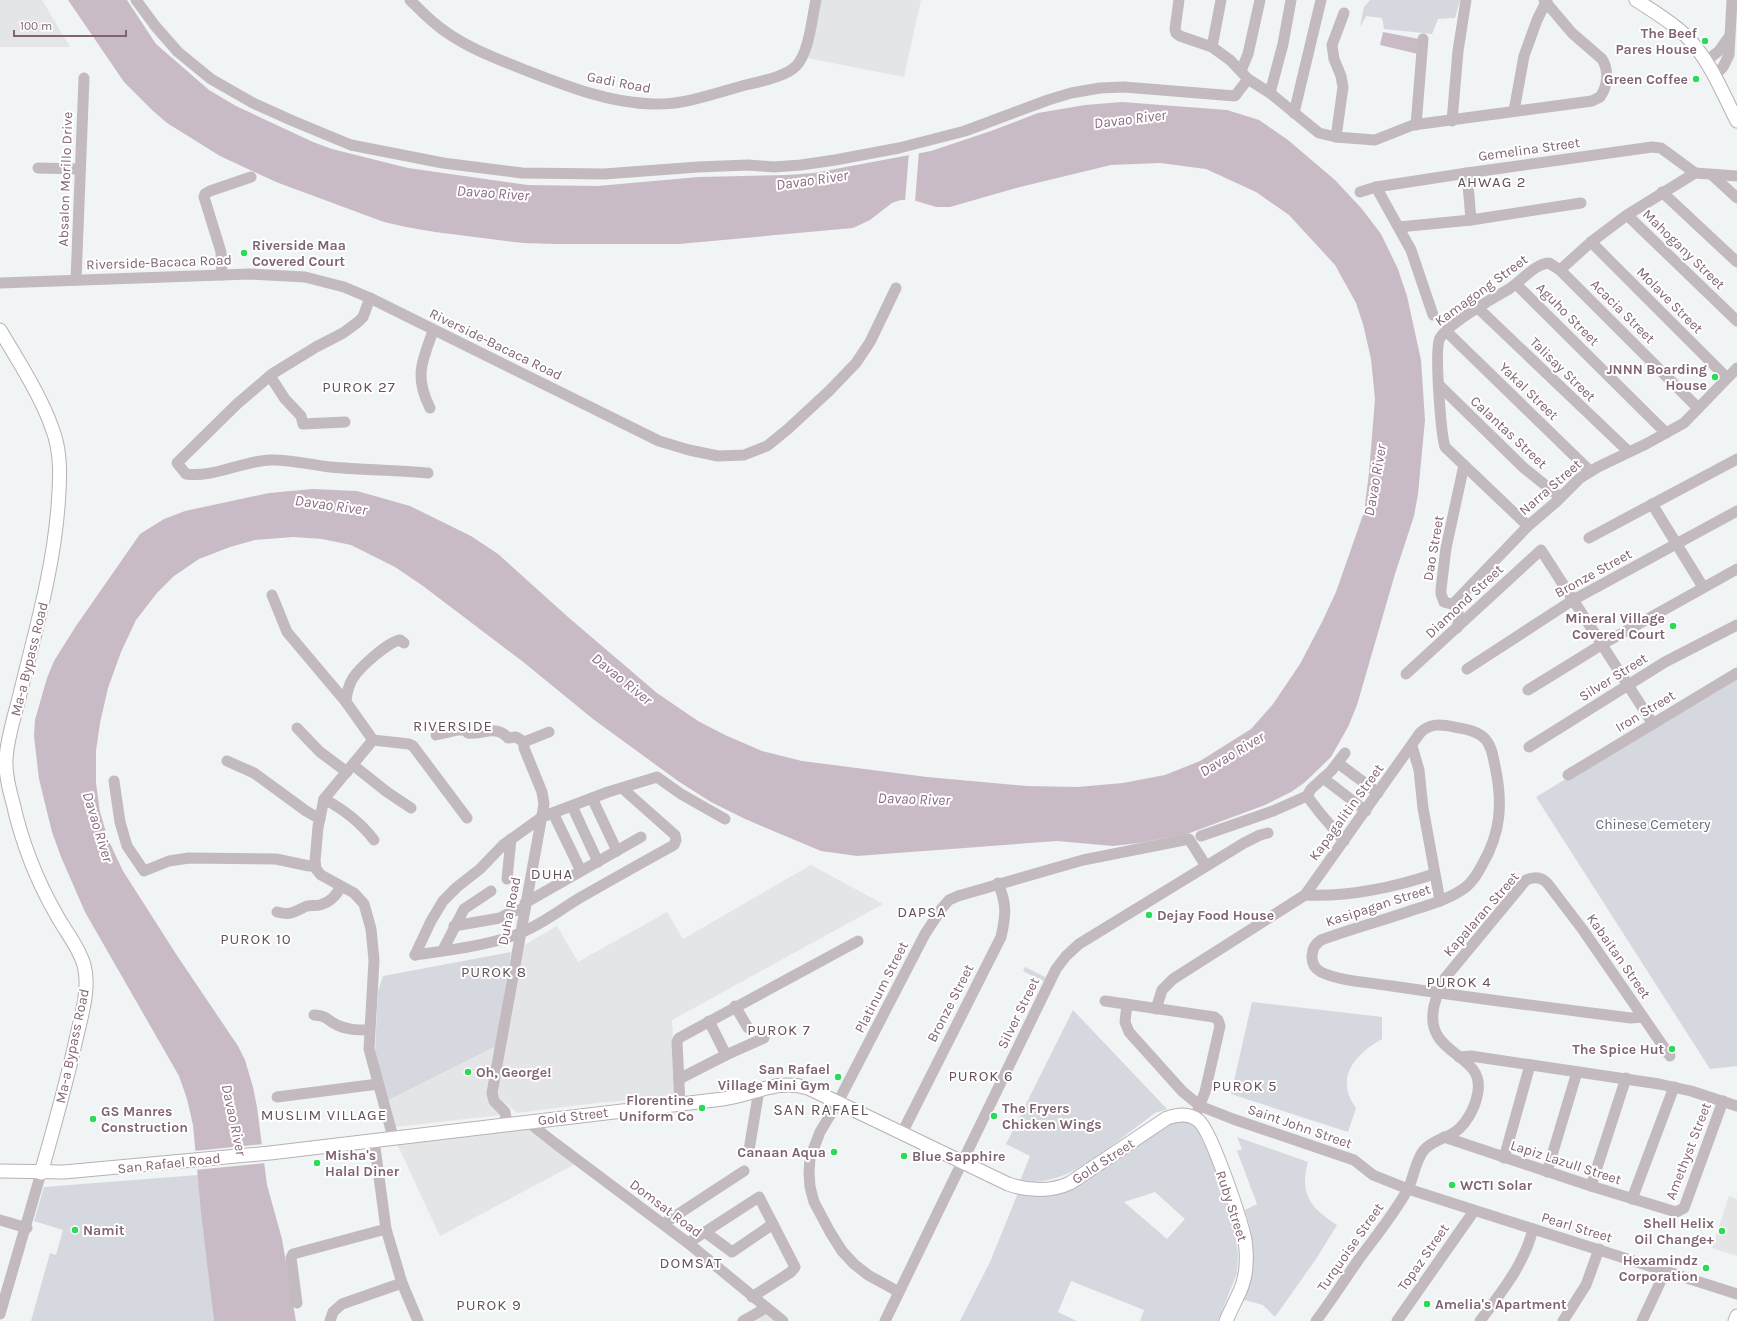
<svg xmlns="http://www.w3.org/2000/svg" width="1737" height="1321" viewBox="0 0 1737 1321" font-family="Karla,sans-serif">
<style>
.built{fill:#e4e5e6}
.green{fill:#d5d8de;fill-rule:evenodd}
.water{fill:#c9bbc6}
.pier{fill:#f0f4f4}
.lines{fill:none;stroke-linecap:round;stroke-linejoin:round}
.major-casing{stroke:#b8b0b5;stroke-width:15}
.minor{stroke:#c2babf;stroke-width:11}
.major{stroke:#fff;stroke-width:13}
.poi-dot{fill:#2ada58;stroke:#fff;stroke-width:1.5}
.labels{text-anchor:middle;stroke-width:4;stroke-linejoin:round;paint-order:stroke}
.poi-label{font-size:14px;font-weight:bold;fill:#806473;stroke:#fff;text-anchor:end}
.street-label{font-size:14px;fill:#806473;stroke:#fff}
.park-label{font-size:14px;fill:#636778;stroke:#fff}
.water-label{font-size:15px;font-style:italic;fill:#8b6a82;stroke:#fff}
.neighbourhood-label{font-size:15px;letter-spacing:1px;fill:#65525c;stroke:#fff}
.quarter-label{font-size:16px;letter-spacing:1px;fill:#65525c;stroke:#fff}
</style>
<rect width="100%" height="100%" fill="#f0f4f4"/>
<g class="built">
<path d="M0,0H42L70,47H0Z"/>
<path d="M820,0H921L904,77L807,58Z"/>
<path d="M811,865L883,904L672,1020L676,1096L597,1103L517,1113L498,1097L497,1092L521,947L557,926L578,962L667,912L683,939Z"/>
<path d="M496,1046L489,1099L502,1115L395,1127L387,1101Z"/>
<path d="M529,1129L577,1163L440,1236L397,1144Z"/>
<path d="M1729,1196L1737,1199V1256L1712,1248Z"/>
<path d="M767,1314L775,1321H755Z"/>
</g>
<g class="green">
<path d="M1370,0H1460L1455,18L1438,19L1432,34L1384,29L1382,18L1366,16L1360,27L1364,7Z"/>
<path d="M1737,675V1066L1710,1069L1536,797Z"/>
<path d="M511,952L496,1046L387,1101L375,1051L378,991L383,976Z"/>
<path d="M1025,967L1047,978L1045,982L1023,971Z"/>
<path d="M1252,1002L1382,1017V1039C1355,1054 1334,1078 1356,1108L1348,1132L1231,1094Z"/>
<path d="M1073,1010L1167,1109L1155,1113C1140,1124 1125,1136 1110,1147C1082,1167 1056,1186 1020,1181L1030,1156L1006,1144Z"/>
<path d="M1173,1121H1187L1197,1129L1211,1159L1235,1230L1238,1254L1237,1273L1218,1321H1140L1144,1310L1071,1281L1058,1312L1077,1321H960L990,1262L1018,1193L1035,1195ZM1155,1192L1185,1219L1167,1239L1124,1202Z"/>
<path d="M1237,1137L1308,1162C1299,1194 1311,1208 1337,1225L1316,1259L1275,1317L1263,1305L1241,1299C1245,1288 1249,1277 1252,1266C1256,1247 1250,1227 1245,1210L1257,1204L1237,1151L1242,1149Z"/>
<path d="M198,1175L214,1321H31L50,1253L56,1255L63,1230L34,1221L44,1187Z"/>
</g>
<g class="water">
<path d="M68,0H127L156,44L209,90L236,106L313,142L332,149L408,168L528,185L597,186L699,177L787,175L814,173L931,151L991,131L1038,113L1085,105L1122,102L1227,110L1259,120L1288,140L1335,180L1362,209L1381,234L1398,269L1407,296L1421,360L1425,420L1418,494L1414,516L1395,574L1357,705L1348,727L1331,757L1304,783L1291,792L1265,805L1187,834L1139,843L1113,846L1057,841L857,856L821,851L745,819L711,802L678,781L593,719L522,661L423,586L395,567L351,545L322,539L293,537L255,540L230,547L199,559L174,576L157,593L136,620L121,652L108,688L100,723L96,751V783L100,812L108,839L123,871L176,954L238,1046L245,1060L253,1087L257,1107L267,1185L282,1239L296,1321H214L201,1212L193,1125L187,1099L179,1076L85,912L61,857L52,832L39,779L34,736L35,720L47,678L54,661L76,626L140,534L164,519L185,511L269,493L313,489L357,491L410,506L471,536L498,554L568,617L657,693L698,721L725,735L762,751L802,761L927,777L1027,786L1077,787L1123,783L1165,775L1200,761L1251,729L1273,704L1300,664L1322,622L1336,592L1364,512L1369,473L1375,399L1371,359L1363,324L1356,303L1335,265L1289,215L1256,192L1206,169L1160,163L1111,165L1020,187L950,207H936L913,200H901L892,203L870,220L853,228L679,244H557L523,243L435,232L406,227L384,222L276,182L220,156L167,123L152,110L124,82Z"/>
<path d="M1383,32L1419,39L1418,54L1380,45Z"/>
</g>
<g class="pier">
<path d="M919,151L915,202H905L909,152Z"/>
<path d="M264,1144L266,1163L195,1170L194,1151Z"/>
</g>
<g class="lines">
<g class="major-casing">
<g id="major">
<path d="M1636,0C1653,11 1672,22 1686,36C1710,60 1722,92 1737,121"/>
<path d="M0,330C17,359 41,396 52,428C62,453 60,480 58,507C53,571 35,632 20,694C15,715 7,738 6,759C5,774 9,789 13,803C22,843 36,879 56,914C65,931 79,947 84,965C90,987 82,1014 77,1035C67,1082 54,1127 41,1173"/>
<path d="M0,1171L64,1172L270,1153L723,1099C754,1095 777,1078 808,1088L1008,1184C1028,1191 1051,1192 1070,1183L1167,1118C1178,1114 1190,1113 1199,1121C1212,1133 1241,1220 1245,1240C1246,1248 1247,1256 1246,1264C1246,1286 1234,1301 1226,1321"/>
<path d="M1735,1321L1737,1316"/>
</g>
</g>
<g class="minor">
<path d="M136,0L156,27L178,52L211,79L253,103L293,121L351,145L443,163L522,173L604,174L698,167L748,165L774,167L801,165L835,160L899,148L965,131L1048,100L1071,93L1100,88L1124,87L1235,96L1248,79"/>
<path d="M410,0C421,11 432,23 446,32C470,49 498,59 525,70C566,86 609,103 653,104C684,105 713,94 742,86C757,82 786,77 796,66C809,54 812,17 816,0"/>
<path d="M1179,0L1175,29L1176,33L1180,36L1212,47L1230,60L1248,79L1270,93L1314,129L1319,133L1336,137L1375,140L1413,125L1592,101L1600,97C1608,86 1609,70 1602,59L1572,33L1544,0"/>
<path d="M1212,47L1221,0"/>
<path d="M1706,61L1719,51L1729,37"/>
<path d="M1241,71L1248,54L1260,0"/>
<path d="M1714,76L1723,67L1729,55L1732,0"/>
<path d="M1270,93L1283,44L1291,0"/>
<path d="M1514,111L1524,56L1537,20L1547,0"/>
<path d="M1294,113L1321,0"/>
<path d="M1452,121L1458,51L1466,0"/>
<path d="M1416,125L1423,39"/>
<path d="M1336,137L1343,87L1341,76L1334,59L1332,45L1344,13"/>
<path d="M38,168L80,169"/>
<path d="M1467,173L1471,220"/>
<path d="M1712,175L1737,198"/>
<path d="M1376,187L1411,250L1433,315"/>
<path d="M1360,192L1376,187L1467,173L1652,147L1661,148L1695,173"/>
<path d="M1662,192L1737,262"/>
<path d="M1627,215L1737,321"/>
<path d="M1399,227L1471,220L1581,203"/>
<path d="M1591,242L1727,378"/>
<path d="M1560,270L1591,242L1627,215L1695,173L1737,176"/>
<path d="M222,275L221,252L204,197L205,194L210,191L251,177"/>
<path d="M76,280L84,78"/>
<path d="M0,283L249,274L305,277L344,287L370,298L659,441L689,450L718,456L744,455L767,446L788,429L829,391L856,363L870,342L896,288"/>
<path d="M1516,284L1666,433"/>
<path d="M370,298L363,317L358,322L343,333L316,347L272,374L237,404L177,463L186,474C214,478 242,461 270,460C289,459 311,465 330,467C363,470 395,470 428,473"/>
<path d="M1478,308L1628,451"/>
<path d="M1447,332L1590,471"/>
<path d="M270,376L285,399L301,416L303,424L345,422"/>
<path d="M1440,386L1524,468L1560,497"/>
<path d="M430,408C414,376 422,362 433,331"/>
<path d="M1652,504L1703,587"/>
<path d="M1528,526L1445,447C1441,434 1434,348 1440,338C1450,322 1492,299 1509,289C1522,281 1534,264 1549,263L1560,270L1698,408"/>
<path d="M1589,538L1737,459"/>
<path d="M272,595L287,632L346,702L373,740L324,799L318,827L315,861L316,869L321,875L354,893L364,904L371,929L374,960L369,1049L393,1137"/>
<path d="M1453,604L1528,526L1556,502L1580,478L1598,467L1646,444L1684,423L1737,368"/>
<path d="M1457,628C1459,621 1460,609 1454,605C1451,603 1447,603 1444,602L1441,594V589L1446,548L1464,465"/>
<path d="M1467,669L1573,600L1737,511"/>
<path d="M1406,674L1541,550L1653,724"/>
<path d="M1528,690L1601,645L1737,569"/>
<path d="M346,702C346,695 349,684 353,678C360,667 388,642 400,640L404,643"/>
<path d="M297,728L320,752L347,772"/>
<path d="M436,735L458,730H465L468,733C482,735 496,724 508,738L516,737L524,742"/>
<path d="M373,740L409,744L413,746L467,818"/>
<path d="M1412,746L1419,770L1423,808L1440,901"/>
<path d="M1529,747L1665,662L1737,625"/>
<path d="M227,761L254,773L306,811L320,819"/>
<path d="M1338,763L1378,793"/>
<path d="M353,765L387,792L411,808"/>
<path d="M1568,775L1737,673"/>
<path d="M1323,778L1366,811"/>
<path d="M114,781L120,822L127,846L144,871L169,861L189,858L276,859L309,866L315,865"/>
<path d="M1307,796L1320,813L1344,841"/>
<path d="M592,798L617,851"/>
<path d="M324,799C343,809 361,823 374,840"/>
<path d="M572,806L598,862"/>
<path d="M553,813L581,871"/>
<path d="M1201,836L1273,811L1307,796L1311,789L1331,771L1345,753"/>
<path d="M507,879L511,839"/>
<path d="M1305,895C1349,897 1392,888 1434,874"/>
<path d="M525,903L641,837"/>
<path d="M277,912C292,916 295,911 307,906C311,905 316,906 320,905C331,902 336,895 341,887"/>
<path d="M454,926L500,918L513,911L524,909"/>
<path d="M443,950L464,909L491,891"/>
<path d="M415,955L431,921L443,901L457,887L480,869L503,845L542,817L608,792L657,777L681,794L725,819"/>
<path d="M415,955C445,951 492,945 520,933C543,924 562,908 583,896C613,879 643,862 674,845L676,840L675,835L622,788"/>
<path d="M1105,1001L1214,1017L1218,1020L1220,1026L1205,1092L1197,1112"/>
<path d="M1127,1004L1125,1022L1129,1032L1182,1091L1200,1106L1233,1119L1348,1158L1354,1160L1373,1175L1408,1189L1737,1294"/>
<path d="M735,1006L748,1028"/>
<path d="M1156,1009L1162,990L1173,979L1305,895L1420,733C1430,723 1441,724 1454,727C1465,729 1479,731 1486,740C1492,747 1493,757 1495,766C1503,803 1501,833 1482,865C1478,873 1473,881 1466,887C1450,899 1429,905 1410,911C1381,921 1350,929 1321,940C1310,947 1308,965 1321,972C1338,981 1373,983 1392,986C1472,998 1551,1008 1631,1018L1643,1017"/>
<path d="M314,1015C329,1016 326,1020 337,1025C347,1030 357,1030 369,1030"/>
<path d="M709,1021L726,1055"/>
<path d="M1459,1057L1471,1056L1659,1084L1691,1091L1737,1106"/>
<path d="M679,1079L726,1055L764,1038"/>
<path d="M277,1097L378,1084"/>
<path d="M680,1104L677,1042L679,1038L858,941"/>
<path d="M528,1122L556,1144L688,1243L783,1321"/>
<path d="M507,1124L505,1112L494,1101L492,1093L544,804L542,792L524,748V742L549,732"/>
<path d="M902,1133L1001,937C1006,915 1007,904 998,883"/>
<path d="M1444,1137L1591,1186L1676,1212L1684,1208L1723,1101"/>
<path d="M374,1140L386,1229L402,1283L418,1321"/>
<path d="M749,1150L759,1090"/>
<path d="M1504,1158L1530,1065"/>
<path d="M1547,1172L1577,1072"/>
<path d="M1591,1186L1626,1078"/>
<path d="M1632,1199L1674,1087"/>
<path d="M0,1220L27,1228"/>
<path d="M663,1224L744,1171"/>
<path d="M705,1232L732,1252L773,1224"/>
<path d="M688,1243L759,1197L795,1267L791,1272L752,1297"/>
<path d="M899,1292L868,1275L854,1264L842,1251L830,1232L814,1202L810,1187L809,1173L810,1158L820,1132L838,1102L925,934L942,908L949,900L958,896L1083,860L1189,839L1206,866"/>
<path d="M297,1303L291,1258L293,1254L386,1229"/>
<path d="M0,1314L41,1173"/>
<path d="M330,1321L333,1312L342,1304L402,1283"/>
<path d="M743,1321L766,1308"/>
<path d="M885,1321L1056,969L1066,956L1079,944L1244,843L1260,835L1268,833"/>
<path d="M1316,1321C1331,1301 1345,1279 1359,1259C1376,1236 1394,1214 1408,1189C1414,1177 1415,1161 1424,1150C1431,1142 1441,1139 1450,1135C1465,1128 1476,1107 1478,1091C1484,1052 1423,1056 1434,1006C1437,996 1439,987 1445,978L1526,880C1535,876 1542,877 1548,884L1583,930L1670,1056"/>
<path d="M1397,1321L1474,1211"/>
<path d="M1480,1321C1502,1291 1524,1265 1533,1229"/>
<path d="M1563,1321L1586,1285L1599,1249"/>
<path d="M1642,1321L1666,1270"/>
</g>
<use href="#major" class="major"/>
</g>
<g class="poi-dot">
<circle cx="1705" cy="41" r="4"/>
<circle cx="1696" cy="79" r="4"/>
<circle cx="244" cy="253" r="4"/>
<circle cx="1715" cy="377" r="4"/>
<circle cx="1673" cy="626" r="4"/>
<circle cx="1149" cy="915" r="4"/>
<circle cx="1672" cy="1049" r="4"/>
<circle cx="468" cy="1072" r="4"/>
<circle cx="838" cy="1077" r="4"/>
<circle cx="702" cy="1108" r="4"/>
<circle cx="994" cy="1116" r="4"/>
<circle cx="93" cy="1119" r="4"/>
<circle cx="834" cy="1152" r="4"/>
<circle cx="904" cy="1156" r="4"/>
<circle cx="317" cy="1163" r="4"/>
<circle cx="1452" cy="1185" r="4"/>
<circle cx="75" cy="1230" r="4"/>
<circle cx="1722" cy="1231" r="4"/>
<circle cx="1706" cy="1268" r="4"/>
<circle cx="1427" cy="1304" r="4"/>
</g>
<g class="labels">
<g class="poi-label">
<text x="1697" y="38">The Beef<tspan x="1697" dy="16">Pares House</tspan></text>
<text x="1688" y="84">Green Coffee</text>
<text x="252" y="250" text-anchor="start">Riverside Maa<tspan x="252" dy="16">Covered Court</tspan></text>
<text x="1707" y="374">JNNN Boarding<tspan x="1707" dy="16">House</tspan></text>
<text x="1665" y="623">Mineral Village<tspan x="1665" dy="16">Covered Court</tspan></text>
<text x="1157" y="920" text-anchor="start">Dejay Food House</text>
<text x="1664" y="1054">The Spice Hut</text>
<text x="830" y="1074">San Rafael<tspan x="830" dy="16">Village Mini Gym</tspan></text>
<text x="476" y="1077" text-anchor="start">Oh, George!</text>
<text x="694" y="1105">Florentine<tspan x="694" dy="16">Uniform Co</tspan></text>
<text x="1002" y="1113" text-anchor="start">The Fryers<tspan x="1002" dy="16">Chicken Wings</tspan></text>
<text x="101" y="1116" text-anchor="start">GS Manres<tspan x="101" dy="16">Construction</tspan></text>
<text x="826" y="1157">Canaan Aqua</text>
<text x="325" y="1160" text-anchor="start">Misha's<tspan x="325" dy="16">Halal Diner</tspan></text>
<text x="912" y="1161" text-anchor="start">Blue Sapphire</text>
<text x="1460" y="1190" text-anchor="start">WCTI Solar</text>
<text x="1714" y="1228">Shell Helix<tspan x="1714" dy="16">Oil Change+</tspan></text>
<text x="83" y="1235" text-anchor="start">Namit</text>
<text x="1698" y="1265">Hexamindz<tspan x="1698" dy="16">Corporation</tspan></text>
<text x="1435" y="1309" text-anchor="start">Amelia's Apartment</text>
</g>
<g class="street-label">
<text transform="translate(619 82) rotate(11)" y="5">Gadi Road</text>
<text transform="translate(1529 149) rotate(-8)" y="5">Gemelina Street</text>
<text transform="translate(65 179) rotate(-88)" y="5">Absalon Morillo Drive</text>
<text transform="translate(1684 249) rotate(44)" y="5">Mahogany Street</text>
<text transform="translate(159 262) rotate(-2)" y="5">Riverside-Bacaca Road</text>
<text transform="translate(1481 290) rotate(-36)" y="5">Kamagong Street</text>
<text transform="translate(1670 300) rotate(45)" y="5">Molave Street</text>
<text transform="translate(1623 311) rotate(45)" y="5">Acacia Street</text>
<text transform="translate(1568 314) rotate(45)" y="5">Aguho Street</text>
<text transform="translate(496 344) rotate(26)" y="5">Riverside-Bacaca Road</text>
<text transform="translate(1563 369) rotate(44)" y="5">Talisay Street</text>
<text transform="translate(1529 391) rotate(44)" y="5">Yakal Street</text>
<text transform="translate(1509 432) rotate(43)" y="5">Calantas Street</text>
<text transform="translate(1550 487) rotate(-41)" y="5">Narra Street</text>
<text transform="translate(1433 548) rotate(-80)" y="5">Dao Street</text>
<text transform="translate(1593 573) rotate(-29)" y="5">Bronze Street</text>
<text transform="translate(1464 601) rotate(-43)" y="5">Diamond Street</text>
<text transform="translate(29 659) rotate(-76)" y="5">Ma-a Bypass Road</text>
<text transform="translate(1613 677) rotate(-32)" y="5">Silver Street</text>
<text transform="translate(1645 711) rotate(-31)" y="5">Iron Street</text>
<text transform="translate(1346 812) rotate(-54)" y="5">Kapagalitin Street</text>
<text transform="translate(1378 905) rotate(-18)" y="5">Kasipagan Street</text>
<text transform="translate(509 911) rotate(-79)" y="5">Duha Road</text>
<text transform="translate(1481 914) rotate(-49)" y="5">Kapalaran Street</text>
<text transform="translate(1619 956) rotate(55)" y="5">Kabaitan Street</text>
<text transform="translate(881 987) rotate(-63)" y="5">Platinum Street</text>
<text transform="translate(950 1003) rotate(-63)" y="5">Bronze Street</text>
<text transform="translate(1018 1013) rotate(-64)" y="5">Silver Street</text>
<text transform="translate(72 1046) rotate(-78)" y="5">Ma-a Bypass Road</text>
<text transform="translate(573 1116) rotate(-7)" y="5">Gold Street</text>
<text transform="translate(1300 1126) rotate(19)" y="5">Saint John Street</text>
<text transform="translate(1688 1151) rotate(-69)" y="5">Amethyst Street</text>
<text transform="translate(1103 1161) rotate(-33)" y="5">Gold Street</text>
<text transform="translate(1566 1162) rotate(18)" y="5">Lapiz Lazull Street</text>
<text transform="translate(169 1163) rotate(-6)" y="5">San Rafael Road</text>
<text transform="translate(1232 1206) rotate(72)" y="5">Ruby Street</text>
<text transform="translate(666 1208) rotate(37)" y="5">Domsat Road</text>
<text transform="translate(1577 1227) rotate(17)" y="5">Pearl Street</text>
<text transform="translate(1350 1247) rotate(-55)" y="5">Turquoise Street</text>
<text transform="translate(1423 1257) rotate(-55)" y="5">Topaz Street</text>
</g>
<g class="park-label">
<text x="1653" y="829">Chinese Cemetery</text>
</g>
<g class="water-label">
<text transform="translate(1130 119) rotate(-7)" y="5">Davao River</text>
<text transform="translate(812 180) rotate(-8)" y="5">Davao River</text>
<text transform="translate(493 193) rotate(4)" y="5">Davao River</text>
<text transform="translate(1375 480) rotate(-80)" y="5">Davao River</text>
<text transform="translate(331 505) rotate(8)" y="5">Davao River</text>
<text transform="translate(622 679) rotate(39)" y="5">Davao River</text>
<text transform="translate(1232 754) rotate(-31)" y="5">Davao River</text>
<text transform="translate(914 799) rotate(2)" y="5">Davao River</text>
<text transform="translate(98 827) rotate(73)" y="5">Davao River</text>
<text transform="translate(234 1120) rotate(78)" y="5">Davao River</text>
</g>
<g class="neighbourhood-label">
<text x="1492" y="187">AHWAG 2</text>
<text x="359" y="392">PUROK 27</text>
<text x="453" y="731">RIVERSIDE</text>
<text x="552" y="879">DUHA</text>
<text x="922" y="917">DAPSA</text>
<text x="256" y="944">PUROK 10</text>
<text x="494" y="977">PUROK 8</text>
<text x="1459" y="987">PUROK 4</text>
<text x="779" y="1035">PUROK 7</text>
<text x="981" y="1081">PUROK 6</text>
<text x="1245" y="1091">PUROK 5</text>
<text x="324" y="1120">MUSLIM VILLAGE</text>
<text x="691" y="1268">DOMSAT</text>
<text x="489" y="1310">PUROK 9</text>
</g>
<g class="quarter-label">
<text x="821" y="1115">SAN RAFAEL</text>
</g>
</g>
<path d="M14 30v6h112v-6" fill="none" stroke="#806473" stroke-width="2"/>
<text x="20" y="30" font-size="12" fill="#806473" stroke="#ffffff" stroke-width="3" paint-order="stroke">100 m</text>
</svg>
